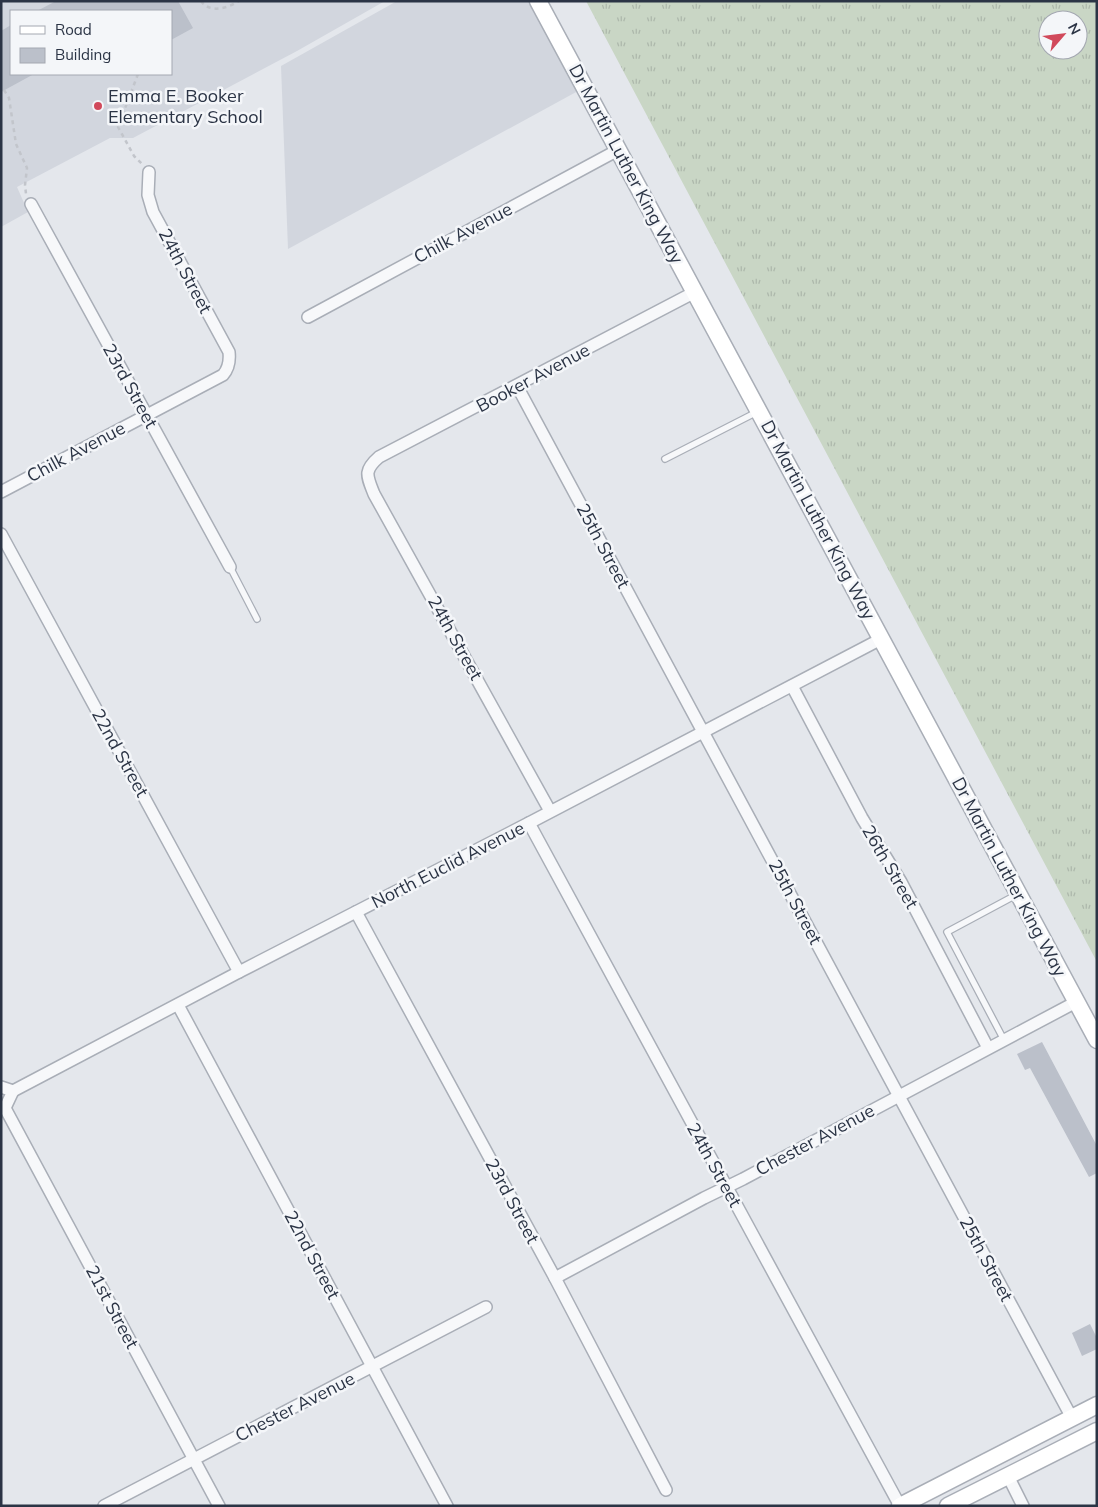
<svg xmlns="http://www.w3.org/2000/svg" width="1098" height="1507" viewBox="0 0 1098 1507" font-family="Mulish,sans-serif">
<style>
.built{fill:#d2d6de;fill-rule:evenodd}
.grass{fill:url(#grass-tufts);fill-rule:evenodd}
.building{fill:#bbc0ca}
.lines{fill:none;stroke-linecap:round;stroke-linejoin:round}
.lane-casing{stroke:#a9aeb7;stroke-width:8}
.street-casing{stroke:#a9aeb7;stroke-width:14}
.secondary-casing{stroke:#a9aeb7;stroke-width:19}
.path{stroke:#c2c5cb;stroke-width:2.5;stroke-dasharray:4 4;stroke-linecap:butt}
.lane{stroke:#f7f8fa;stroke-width:5.5}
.street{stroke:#f7f8fa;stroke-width:11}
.secondary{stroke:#fff;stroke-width:16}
.poi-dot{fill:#d1495b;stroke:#f4f6f9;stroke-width:2}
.labels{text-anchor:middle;stroke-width:5;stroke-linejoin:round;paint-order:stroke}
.poi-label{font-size:18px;fill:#2b3445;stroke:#f4f6f9;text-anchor:start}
.street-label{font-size:18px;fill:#2b3445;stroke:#f4f6f9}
</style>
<defs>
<pattern id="grass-tufts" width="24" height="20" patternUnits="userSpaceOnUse" patternTransform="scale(1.25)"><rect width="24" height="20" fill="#c9d6c5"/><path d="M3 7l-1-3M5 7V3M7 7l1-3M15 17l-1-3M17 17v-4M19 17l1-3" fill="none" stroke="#adb8ab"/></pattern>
</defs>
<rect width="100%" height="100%" fill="#e4e7ec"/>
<g class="built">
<path d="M1,1H385L297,51L133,138H110L17,187L28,212L1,227ZM11,11H171V74H11Z"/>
<path d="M397,1H530L578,91L288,249L281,66Z"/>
</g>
<path class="grass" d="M586,1H1097V962ZM1048,20H1078V50H1048Z"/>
<g class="building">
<path d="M56,1H178L193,28L171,40V11H37Z"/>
<path d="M11,25V74H34L1,92V31Z"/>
<path d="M1042,1042L1097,1146V1173L1089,1177L1030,1068L1025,1070L1017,1054Z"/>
<path d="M1090,1324L1097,1338V1349L1082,1356L1072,1333Z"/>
</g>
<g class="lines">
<g class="lane-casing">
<g id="lane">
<path d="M665,459L757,412"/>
<path d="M230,567L257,619"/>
<path d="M1004,1040L947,932L1016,895"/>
</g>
</g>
<g class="street-casing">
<g id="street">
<path d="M31,204L230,567"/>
<path d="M308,317L618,150"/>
<path d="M517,386L1072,1418"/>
<path d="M1,492L223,375C229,368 230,361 229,352L153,212L148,195L149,172"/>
<path d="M1,534L239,972"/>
<path d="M792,686L862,818L901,882L988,1048"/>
<path d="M550,811L374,494C367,476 363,471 379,457L695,292"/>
<path d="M529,823L900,1506"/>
<path d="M356,912L555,1278L666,1490"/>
<path d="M178,1005L447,1506"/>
<path d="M1,1087L13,1091L5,1108L1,1107"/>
<path d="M13,1091L239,972L529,823L881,639"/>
<path d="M5,1108L219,1506"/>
<path d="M555,1278L704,1198L743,1179L1076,1002"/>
<path d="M1008,1476L1023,1506"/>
<path d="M104,1506L486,1307"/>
</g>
</g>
<g class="secondary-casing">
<g id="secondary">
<path d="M538,1L1097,1040"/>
<path d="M900,1506L1097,1405"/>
<path d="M948,1506L1097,1431"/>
</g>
</g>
<g class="path">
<path d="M201,1C210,14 228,8 239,1"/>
<path d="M138,74L118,127L134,156L142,164"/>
<path d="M4,90L9,98L16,144L27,168L25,185L26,194"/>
</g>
<use href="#lane" class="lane"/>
<use href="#street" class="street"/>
<use href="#secondary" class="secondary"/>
</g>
<circle class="poi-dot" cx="98" cy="106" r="5"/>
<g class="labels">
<g class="poi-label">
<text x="108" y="102">Emma E. Booker<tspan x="108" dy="21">Elementary School</tspan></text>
</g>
<g class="street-label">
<text transform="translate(626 164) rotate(62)" y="6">Dr Martin Luther King Way</text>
<text transform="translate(463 233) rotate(-28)" y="6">Chilk Avenue</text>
<text transform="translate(185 271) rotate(62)" y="6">24th Street</text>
<text transform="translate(533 378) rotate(-28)" y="6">Booker Avenue</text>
<text transform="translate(130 386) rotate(61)" y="6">23rd Street</text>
<text transform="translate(76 452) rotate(-28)" y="6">Chilk Avenue</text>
<text transform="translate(818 520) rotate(62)" y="6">Dr Martin Luther King Way</text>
<text transform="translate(603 546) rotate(62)" y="6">25th Street</text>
<text transform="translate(455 638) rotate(61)" y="6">24th Street</text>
<text transform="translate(120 753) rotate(61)" y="6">22nd Street</text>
<text transform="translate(448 865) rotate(-27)" y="6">North Euclid Avenue</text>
<text transform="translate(890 867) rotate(60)" y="6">26th Street</text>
<text transform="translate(1009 877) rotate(62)" y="6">Dr Martin Luther King Way</text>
<text transform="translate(795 902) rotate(62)" y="6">25th Street</text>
<text transform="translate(815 1140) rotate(-28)" y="6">Chester Avenue</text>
<text transform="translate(714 1165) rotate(61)" y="6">24th Street</text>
<text transform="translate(512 1201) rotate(62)" y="6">23rd Street</text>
<text transform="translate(312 1255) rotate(62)" y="6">22nd Street</text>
<text transform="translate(986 1259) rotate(62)" y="6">25th Street</text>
<text transform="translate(112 1307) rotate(62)" y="6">21st Street</text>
<text transform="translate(295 1407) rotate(-27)" y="6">Chester Avenue</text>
</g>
</g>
<rect width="1098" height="1507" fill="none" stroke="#2b3445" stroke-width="5"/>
<rect x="10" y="10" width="162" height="65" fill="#f4f6f9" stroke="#a4a8b1"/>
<rect x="20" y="26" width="25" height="8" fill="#ffffff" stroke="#a4a8b1"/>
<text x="55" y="35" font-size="15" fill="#2b3445">Road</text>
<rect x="20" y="48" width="25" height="15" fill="#bbc0ca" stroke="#a4a8b1"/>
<text x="55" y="60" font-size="15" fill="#2b3445">Building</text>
<g transform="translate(1063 35) rotate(62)"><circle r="24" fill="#f4f6f9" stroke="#a4a8b1"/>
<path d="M0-4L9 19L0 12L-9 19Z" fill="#d1495b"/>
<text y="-8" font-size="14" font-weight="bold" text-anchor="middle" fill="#2b3445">N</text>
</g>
</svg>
